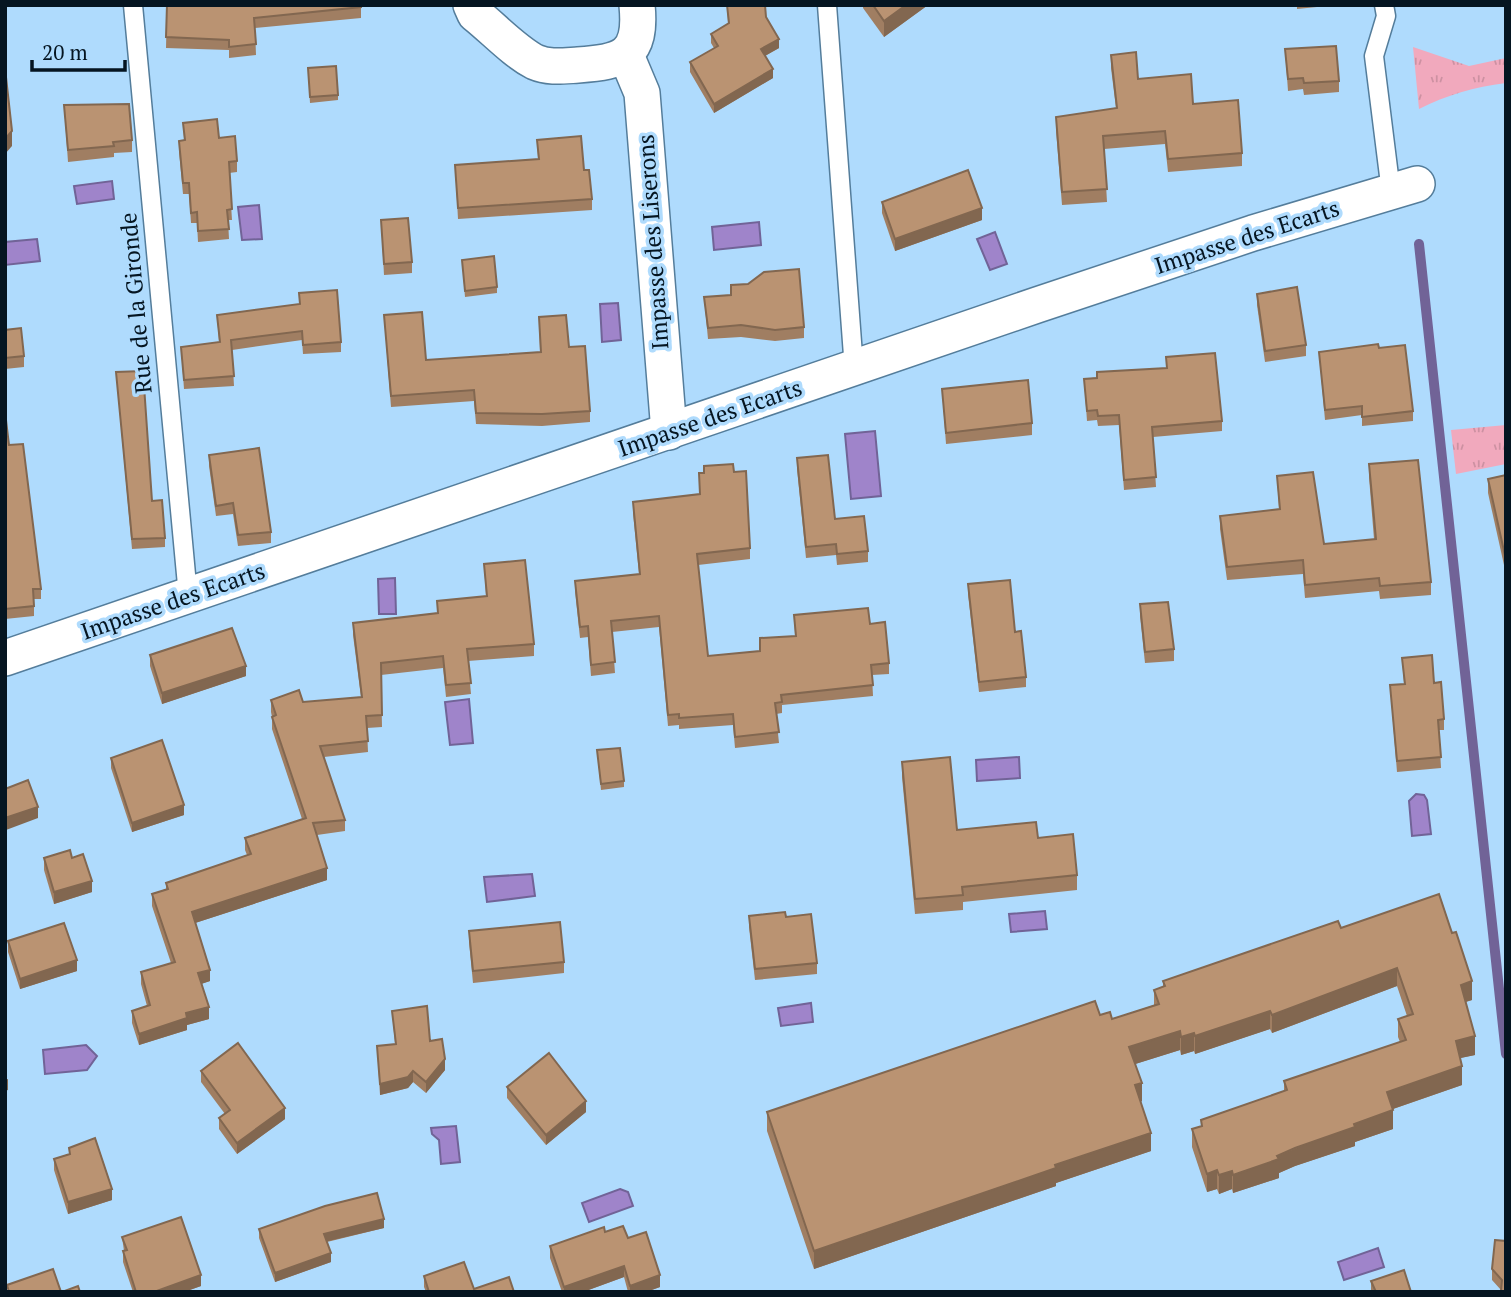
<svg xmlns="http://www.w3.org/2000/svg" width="1511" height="1297" viewBox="0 0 1511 1297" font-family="'PT Serif',serif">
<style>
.grass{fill:url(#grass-tufts)}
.water{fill:#9f84ca;stroke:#716397;stroke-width:2}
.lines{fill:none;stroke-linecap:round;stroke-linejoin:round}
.stream{stroke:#716397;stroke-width:10}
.service-casing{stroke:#547d9b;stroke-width:21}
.minor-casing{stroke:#547d9b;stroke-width:38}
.service{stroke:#fff;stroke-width:18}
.minor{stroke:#fff;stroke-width:35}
.wall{fill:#a07e62}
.shaded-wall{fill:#826750}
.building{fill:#ba9372;stroke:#826750;stroke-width:2}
.labels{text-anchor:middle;stroke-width:7;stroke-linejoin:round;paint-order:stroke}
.street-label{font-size:23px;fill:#051521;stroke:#afdbfd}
</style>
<defs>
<pattern id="grass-tufts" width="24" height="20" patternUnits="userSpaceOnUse" patternTransform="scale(1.75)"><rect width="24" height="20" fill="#f1a9bd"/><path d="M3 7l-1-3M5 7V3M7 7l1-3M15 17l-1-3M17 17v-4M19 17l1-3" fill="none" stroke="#cd91a2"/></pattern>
</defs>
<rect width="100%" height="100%" fill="#afdbfd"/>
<g class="grass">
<path d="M1413,47L1469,66L1506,58V83C1474,87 1447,95 1419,109Z"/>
<path d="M1506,425V464L1456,474L1451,430Z"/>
</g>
<g class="water">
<path d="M112,181L114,199L77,204L74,186Z"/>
<path d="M259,205L262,239L242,240L238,207Z"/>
<path d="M759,222L761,245L714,250L712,227Z"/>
<path d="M995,232L1007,264L990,270L977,239Z"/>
<path d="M37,239L40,261L5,265V242Z"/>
<path d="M618,303L621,340L602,342L600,304Z"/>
<path d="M875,431L881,496L851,499L845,434Z"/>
<path d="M395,578L396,614H379L378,579Z"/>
<path d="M469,699L473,743L450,745L445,702Z"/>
<path d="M1019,757L1020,778L977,781L976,760Z"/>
<path d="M1416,794L1424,795L1427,800L1431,834L1412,836L1409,801Z"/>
<path d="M532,874L535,896L487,902L484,877Z"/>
<path d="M1045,911L1047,929L1011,932L1009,914Z"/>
<path d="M811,1003L813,1022L781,1026L778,1008Z"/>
<path d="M86,1045L97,1056L87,1070L45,1074L43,1050Z"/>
<path d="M456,1126L460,1162L441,1164L439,1140L432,1134L431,1128Z"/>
<path d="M620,1189L628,1192L633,1206L589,1222L582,1203Z"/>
<path d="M1378,1248L1384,1267L1344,1280L1338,1262Z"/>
</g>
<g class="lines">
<path class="stream" d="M1419,244L1506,1054"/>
<g class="service-casing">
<g id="service">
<path d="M133,5L188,596"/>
<path d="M827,5L854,369"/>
<path d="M1384,5L1386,16L1374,56L1391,192"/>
</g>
</g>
<g class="minor-casing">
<g id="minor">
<path d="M471,5L475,14C494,29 514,51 535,62C549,68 562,66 578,65C623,62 642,56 637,5"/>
<path d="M626,55L642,93L669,432"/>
<path d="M5,658L1037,305L1253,233L1417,184"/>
</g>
</g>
<use href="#service" class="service"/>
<use href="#minor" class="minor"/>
</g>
<g class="wall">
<path d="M167,5H361V18L255,28L256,55L229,58V50L166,48Z"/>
<path d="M727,5H765L766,17L779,48L765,56L773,78L714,113L690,72V62L714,48L711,43V34L728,24Z"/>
<path d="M863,5H928L884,37L863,8Z"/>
<path d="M1297,5H1337L1297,9Z"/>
<path d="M1285,49L1339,81V92L1304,95L1303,89L1288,91Z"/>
<path d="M1111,55L1138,79L1193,104L1242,153V166L1168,172L1165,144L1104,149L1107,202L1062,205L1056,130V117L1116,108L1111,68Z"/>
<path d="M308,68L338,95V100L310,103Z"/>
<path d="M64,105L132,140V152L114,153V157L68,162Z"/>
<path d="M183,123L219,138L237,161V172L229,173L232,220H228L229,239L198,242L197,223H191L189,194H183L179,151V141L184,140Z"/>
<path d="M537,140L584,170L592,199V210L458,219L455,165L538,159Z"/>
<path d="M882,202L982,220L895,251L882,213Z"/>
<path d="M381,220L412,262V273L384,275Z"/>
<path d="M462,260L497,287V293L465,297Z"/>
<path d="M731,285L804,327V338L775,341L741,337L708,339L704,297L731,295Z"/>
<path d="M299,293L341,342V352L303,354L302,340L232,350L234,386L184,389L181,347L219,342L217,315L299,304Z"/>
<path d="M1257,294L1306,345V356L1265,362L1257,305Z"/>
<path d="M384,315L426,360L540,352L539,317L569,347L590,411V422L542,426L476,424L474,401L391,407Z"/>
<path d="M5,330L24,356V367L5,369Z"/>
<path d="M1379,348L1413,411V421L1362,426V415L1325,420L1319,352Z"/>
<path d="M1166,357L1222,421V431L1153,437L1156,487L1124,490L1119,425L1098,426L1097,420L1087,421L1084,379L1166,368Z"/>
<path d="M116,372L152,501L165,538V547L132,549Z"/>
<path d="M942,389L1032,423V435L946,444Z"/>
<path d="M5,420L9,445L41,589V599H34V616L5,619Z"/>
<path d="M209,455L271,532V543L238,546L233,514L216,516L209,466Z"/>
<path d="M797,458L835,519L868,551V562L837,565L836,555L806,558L797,469Z"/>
<path d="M1369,464L1431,582V595L1380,599L1379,591L1305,598L1303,574L1227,580L1220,529V516L1279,509L1277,476L1324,544L1374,539L1369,477Z"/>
<path d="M734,472L750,548V559L698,565L708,656L760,651V638L795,636L794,615L870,624L889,663V674L872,675L873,696L782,705V713L776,714L779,743L735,748L733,725L679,729V725L668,726L659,627L612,632L615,673L591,676L588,637L580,638L575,591V581L639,574L633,513V502L699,494V473Z"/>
<path d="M1506,475V574L1488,493V479Z"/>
<path d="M484,564L534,644V656L468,661L471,694L446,697L443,668L381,675L382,727L367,728L368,752L324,757L345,820V831L317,835L327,880L195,923L210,981L201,984L209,1019L187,1025V1030L139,1045L132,1023V1011L147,1006L141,984V972L171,963L152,906V894L166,889V883L247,855L245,850V838L302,819L272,729V717L271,712V700L303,702L361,697L353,635V623L437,613V601L486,596Z"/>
<path d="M968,584L1015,632L1026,677V687L979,692L968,594Z"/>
<path d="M1140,604L1174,649V661L1145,663L1140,616Z"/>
<path d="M150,655L246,676L162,704L150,666Z"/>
<path d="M1402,658L1434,683L1444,719V730H1439L1441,768L1397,772L1390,685L1404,684Z"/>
<path d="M597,750L624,781V787L601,790Z"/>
<path d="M111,758L184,815L132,832L111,768Z"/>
<path d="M902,762L957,830L1077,875V890L963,902V910L915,914L902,777Z"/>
<path d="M44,858H72L92,892L54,904L44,870Z"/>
<path d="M749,916L786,917L817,963V974L755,980L749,927Z"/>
<path d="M1341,928L1472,1000L1466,1002L1475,1055L1460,1058L1462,1085L1393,1109V1129L1355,1142V1146L1295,1166L1279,1173V1178L1233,1193L1232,1189L1219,1194L1217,1189L1207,1192L1192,1147V1129L1201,1126V1120L1284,1091V1081L1400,1042L1398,1037V1019L1407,1016L1397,986L1272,1033L1270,1029L1195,1054L1194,1051L1181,1055L1180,1050L1135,1064L1142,1101L1140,1102L1151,1151L1056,1183V1186L814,1269L767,1131V1112L1100,1015L1112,1019L1154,1005V990L1163,987V981Z"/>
<path d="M469,931L564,962V973L473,983L469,942Z"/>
<path d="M8,941L77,971L20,989L8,952Z"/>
<path d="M392,1011L430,1041L445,1070L426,1093L413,1082L408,1088L380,1095L377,1046L395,1044Z"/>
<path d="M201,1071L285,1119L237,1154L219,1129V1118L225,1114L201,1082Z"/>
<path d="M507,1087L586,1112L546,1145L507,1098Z"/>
<path d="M69,1148L112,1200L68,1214L54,1170V1159L69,1154Z"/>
<path d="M384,1228L327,1242L331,1262L275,1282L259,1238V1229Z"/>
<path d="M605,1232L628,1238L660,1287L646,1292H628L624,1277L583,1292H562L550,1258V1246Z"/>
<path d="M122,1237L201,1286L184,1292H133L123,1262V1251H124Z"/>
<path d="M1506,1241V1292H1501V1290L1492,1280V1269Z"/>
<path d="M424,1276L474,1289L514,1292H426L424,1287Z"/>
<path d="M1371,1281L1411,1292H1371Z"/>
</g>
<g class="shaded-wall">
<path d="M906,5H928L884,37V21Z"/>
<path d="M779,39V48L761,58V49Z"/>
<path d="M773,69V78L714,113V104Z"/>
<path d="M12,131V146L5,154V139Z"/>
<path d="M982,208V220L895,251V239Z"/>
<path d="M246,666V676L162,704V693Z"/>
<path d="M184,805V815L132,832V823Z"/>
<path d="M38,807V818L6,830L5,835V818Z"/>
<path d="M327,868V880L192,924V912Z"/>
<path d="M92,881V892L54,904V892Z"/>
<path d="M77,960V971L20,989V979Z"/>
<path d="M1397,968V986L1272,1033V1015Z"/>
<path d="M210,970V981L198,985V973Z"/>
<path d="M1472,981V1000L1461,1003V985Z"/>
<path d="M209,1007V1019L187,1025V1030L139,1045V1034L186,1013Z"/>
<path d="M1270,1011V1029L1195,1054V1036Z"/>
<path d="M1180,1031V1050L1129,1066V1047Z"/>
<path d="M1194,1033V1051L1181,1055V1037Z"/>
<path d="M1475,1036V1055L1456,1059V1041Z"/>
<path d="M445,1059V1070L426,1093V1082Z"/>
<path d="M1462,1066V1085L1387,1111V1092Z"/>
<path d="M413,1071V1082L408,1088L380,1095V1084Z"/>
<path d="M8,1079V1090L5,1091V1080Z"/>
<path d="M1142,1083V1101L1135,1104V1085Z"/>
<path d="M586,1101V1112L546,1145V1135Z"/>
<path d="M285,1108V1119L237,1154V1143Z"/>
<path d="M1393,1110V1129L1355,1142V1146L1295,1166L1279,1173V1178L1233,1193V1175L1354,1124Z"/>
<path d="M1151,1133V1151L1056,1183V1186L814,1269V1251L1055,1165Z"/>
<path d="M1217,1170V1189L1207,1192V1174Z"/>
<path d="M1232,1171V1189L1219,1194V1175Z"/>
<path d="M112,1189V1200L68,1214V1202Z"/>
<path d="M384,1219V1228L324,1242V1234Z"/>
<path d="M331,1253V1262L275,1282V1273Z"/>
<path d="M624,1266V1277L583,1292H564V1287Z"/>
<path d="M201,1275V1286L184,1292H154Z"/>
<path d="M660,1275V1287L646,1292H630V1286Z"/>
</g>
<g class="building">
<path d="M167,5H361V7L254,18L256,44L229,47V40L166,37Z"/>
<path d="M727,5H765L766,17L779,39L761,49L773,69L714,104L690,62L718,46L711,34L729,23Z"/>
<path d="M873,5H906L884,21Z"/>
<path d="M1336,46L1339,81L1304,83L1303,78L1288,79L1285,49Z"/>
<path d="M1136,52L1138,79L1191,74L1193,104L1238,100L1242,153L1168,159L1165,131L1103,136L1107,189L1062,192L1056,117L1117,108L1111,55Z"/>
<path d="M336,66L338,95L310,97L308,68Z"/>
<path d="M5,68L12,131L5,139Z"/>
<path d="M129,104L132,140L113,142L114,146L68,150L64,105Z"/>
<path d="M217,119L219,138L235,136L237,161L229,162L232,209L227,210L229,229L198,231L197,212L191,213L189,183H183L179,141L185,140L183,123Z"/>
<path d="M581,136L584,170H589L592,199L458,208L455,165L539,159L537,140Z"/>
<path d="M968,170L982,208L895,239L882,202Z"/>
<path d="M408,218L412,262L384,264L381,220Z"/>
<path d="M494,256L497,287L465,291L462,260Z"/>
<path d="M799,269L804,327L775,330L741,325L708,328L704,297L731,295V285L748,284L764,272Z"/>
<path d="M1297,287L1306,345L1265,351L1257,294Z"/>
<path d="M337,290L341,342L303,345L302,331L231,340L234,376L184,380L181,347L220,342L217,315L300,304L299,293Z"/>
<path d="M422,312L426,360L541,352L539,317L566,315L569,347L585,346L590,411L542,414L476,413L474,390L391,396L384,315Z"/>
<path d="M21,328L24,356L5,358V330Z"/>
<path d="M1378,344L1379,348L1405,345L1413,411L1362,417V406L1325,410L1319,352Z"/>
<path d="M1215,353L1222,421L1152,427L1156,477L1124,480L1119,415L1098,416L1097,410L1087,411L1084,379L1097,378V372L1167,368L1166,357Z"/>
<path d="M143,371L152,501L162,500L165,538L132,539L116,372Z"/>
<path d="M1028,380L1032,423L946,433L942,389Z"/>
<path d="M5,420H6L9,445L23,444L41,589H33L34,606L5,609Z"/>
<path d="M259,448L271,532L238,535L233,503L216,506L209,455Z"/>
<path d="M828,455L835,519L864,516L868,551L837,554L836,544L806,547L797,458Z"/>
<path d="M1418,460L1431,582L1380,586L1379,578L1305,585L1303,560L1227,567L1220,516L1280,509L1277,476L1313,472L1324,544L1376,539L1369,464Z"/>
<path d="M733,464L734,472L746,471L750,548L697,554L708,656L760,651V638L796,636L794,615L868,608L870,624L885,622L889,663L871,665L873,685L781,695L782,702L775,703L779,732L735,737L733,714L679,718V714L668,715L659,616L611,621L615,662L591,665L588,626L580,627L575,581L640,574L633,502L700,494L699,473H704V466Z"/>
<path d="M1506,475V560L1488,479Z"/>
<path d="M525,560L534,644L467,649L471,683L446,685L443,656L381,663L382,715L366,716L368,741L320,746L345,820L313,823L327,868L192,912L210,970L198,973L209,1007L186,1013L187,1018L139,1034L132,1011L150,1005L141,972L175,962L152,894L168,889L166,883L251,854L245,838L306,818L272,717L276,715L271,700L299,690L303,702L362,697L353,623L438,613L437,601L487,596L484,564Z"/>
<path d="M1010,580L1015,632L1021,631L1026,677L979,682L968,584Z"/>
<path d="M1168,602L1174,649L1145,652L1140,604Z"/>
<path d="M232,628L246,666L162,693L150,655Z"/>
<path d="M1432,655L1434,683L1441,682L1444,719L1438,720L1441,757L1397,761L1390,685L1405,684L1402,658Z"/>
<path d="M162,740L184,805L132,823L111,758Z"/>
<path d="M620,748L624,781L601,784L597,750Z"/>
<path d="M950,757L957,830L1036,822L1038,838L1073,834L1077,875L962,887L963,895L915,899L902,762Z"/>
<path d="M28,780L38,807L5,818V789Z"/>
<path d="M70,850L72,858L83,854L92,881L54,892L44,858Z"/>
<path d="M1439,894L1452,933L1456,932L1472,981L1461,985L1475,1036L1456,1041L1462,1066L1387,1092L1393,1110L1354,1124L1355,1127L1295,1148L1277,1156L1279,1159L1233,1175L1232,1171L1219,1175L1217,1170L1207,1174L1192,1129L1202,1126L1201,1120L1287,1090L1284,1081L1406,1040L1398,1019L1413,1014L1397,968L1272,1015L1270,1011L1195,1036L1194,1033L1181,1037L1180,1031L1129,1047L1142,1083L1135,1085L1151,1133L1055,1165L1056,1168L814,1251L767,1112L1095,1001L1100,1015L1110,1012L1112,1019L1159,1004L1154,990L1165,986L1163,981L1338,921L1341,928Z"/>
<path d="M785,912L786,917L811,914L817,963L755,969L749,916Z"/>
<path d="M560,922L564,962L473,971L469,931Z"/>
<path d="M64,923L77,960L20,979L8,941Z"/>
<path d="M427,1006L430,1041L442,1039L445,1059L426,1082L413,1071L408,1077L380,1084L377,1046L396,1044L392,1011Z"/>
<path d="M238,1043L285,1108L237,1143L219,1118L230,1110L201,1071Z"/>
<path d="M549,1053L586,1101L546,1135L507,1087Z"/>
<path d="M95,1138L112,1189L68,1202L54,1159L70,1154L69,1148Z"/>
<path d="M377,1193L384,1219L324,1234L331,1253L275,1273L259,1229L325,1206Z"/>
<path d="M181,1217L201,1275L154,1292H136L123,1251L127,1250L122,1237Z"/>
<path d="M623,1226L628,1238L646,1232L660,1275L630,1286L624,1266L564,1287L550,1246L604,1227L605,1232Z"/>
<path d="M1495,1240L1506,1241V1292L1501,1291L1502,1280L1492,1269Z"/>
<path d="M464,1262L474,1289L509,1277L514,1292H429L424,1276Z"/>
<path d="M53,1269L61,1292H9L7,1285Z"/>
<path d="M1404,1270L1411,1292H1376L1371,1281Z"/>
<path d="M78,1286L80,1292H62Z"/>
</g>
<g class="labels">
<g class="street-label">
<text transform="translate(1247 237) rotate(-18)" y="8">Impasse des Ecarts</text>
<text transform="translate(653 242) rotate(-94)" y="8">Impasse des Liserons</text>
<text transform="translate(136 303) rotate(-95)" y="8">Rue de la Gironde</text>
<text transform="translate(710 418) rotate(-19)" y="8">Impasse des Ecarts</text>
<text transform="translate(173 601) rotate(-19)" y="8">Impasse des Ecarts</text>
</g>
</g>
<rect width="1511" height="1297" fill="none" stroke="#051521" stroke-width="14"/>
<path d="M32 60v10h93v-10" fill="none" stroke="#051521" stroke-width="3.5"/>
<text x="42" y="60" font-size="21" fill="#051521" stroke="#afdbfd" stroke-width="5" paint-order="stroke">20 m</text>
</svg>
